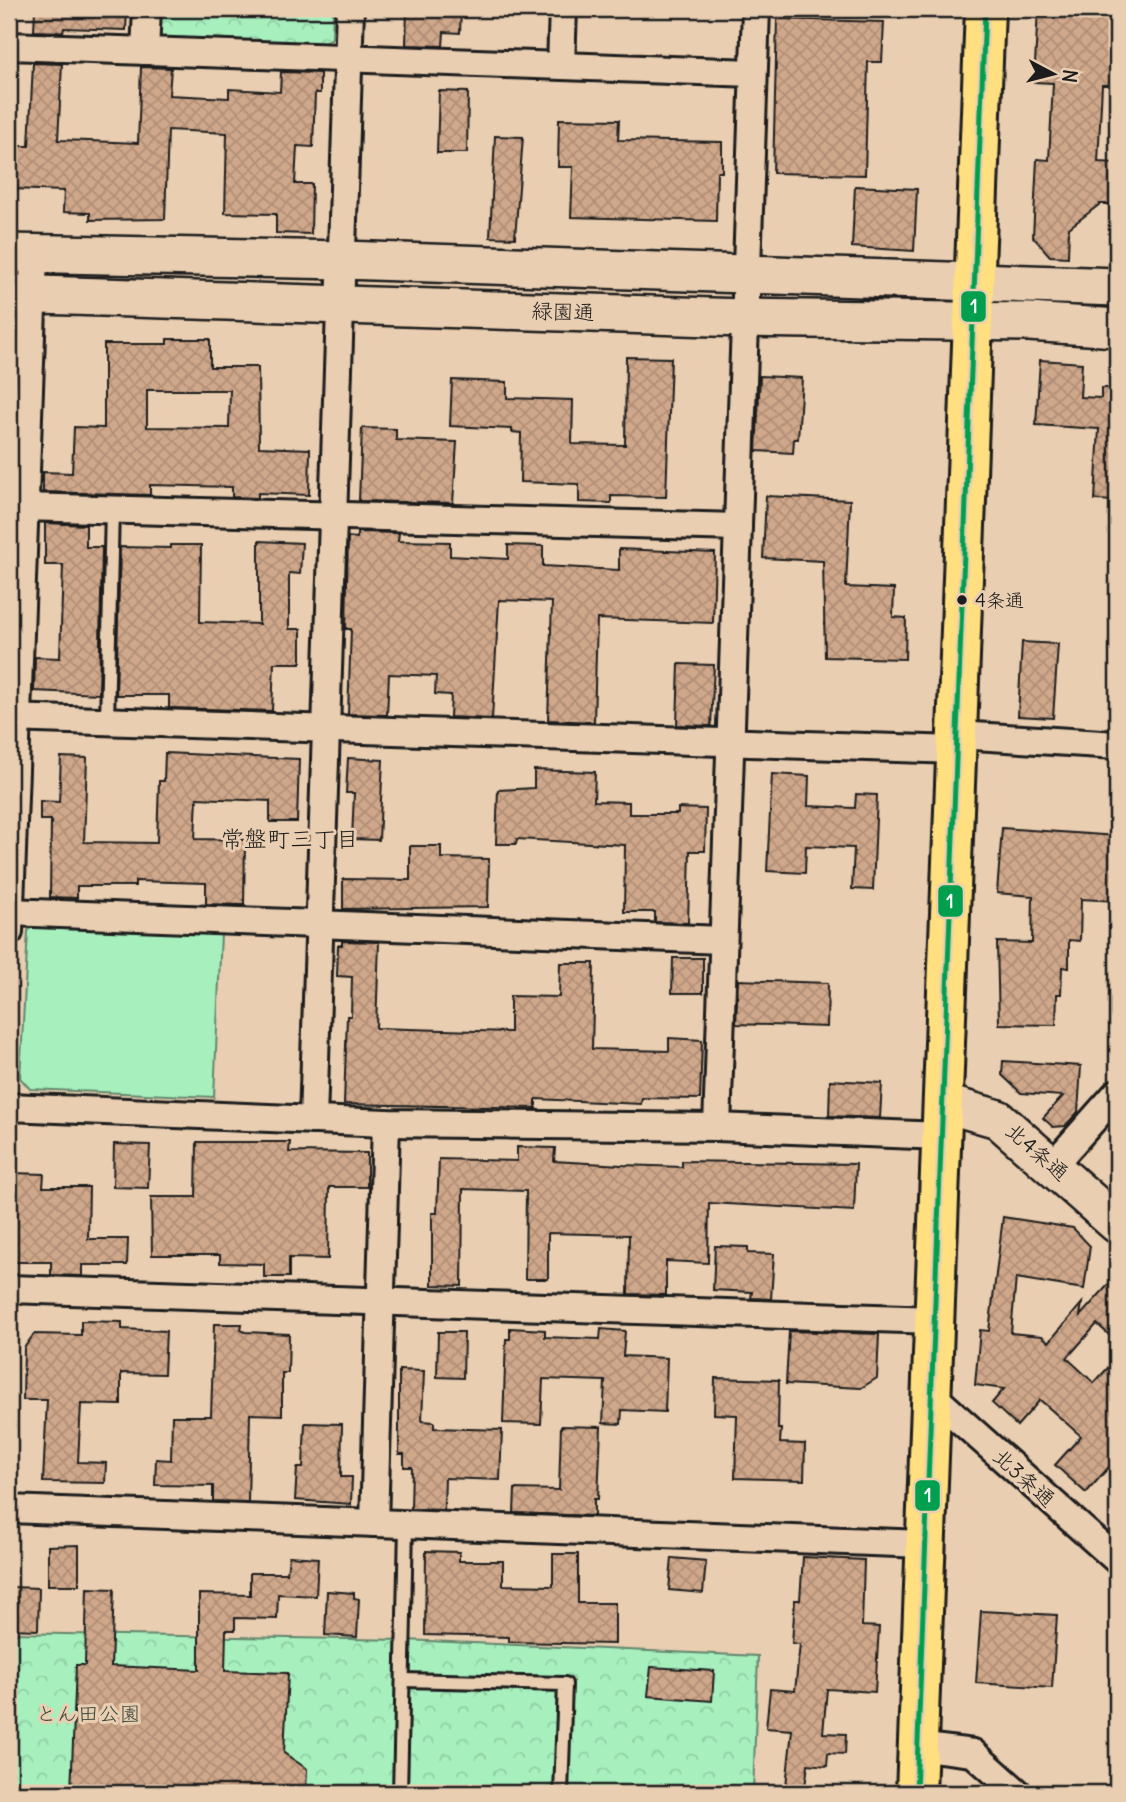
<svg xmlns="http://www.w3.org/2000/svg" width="1126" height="1802" viewBox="0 0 1126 1802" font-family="Delius,'Klee One',sans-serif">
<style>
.forest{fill:url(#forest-crowns);stroke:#62866d;stroke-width:2}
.garden{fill:#a7f0be;stroke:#62866d;stroke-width:2}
.building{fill:url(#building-cross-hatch);stroke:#1c1c1c;stroke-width:2;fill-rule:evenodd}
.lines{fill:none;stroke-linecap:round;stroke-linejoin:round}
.lane-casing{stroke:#1c1c1c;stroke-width:18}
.street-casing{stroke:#1c1c1c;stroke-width:32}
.secondary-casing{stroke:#1c1c1c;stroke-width:42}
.highway-casing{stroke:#1c1c1c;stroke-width:44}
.lane{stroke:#e9ceb1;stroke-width:12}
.street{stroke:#e9ceb1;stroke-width:26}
.secondary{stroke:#e9ceb1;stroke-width:37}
.highway{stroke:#ffdf80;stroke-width:38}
.bus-1-casing{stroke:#e9ceb1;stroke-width:10}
.bus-1{stroke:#019f4e;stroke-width:5}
.bus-dot{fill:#1c1c1c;stroke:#e9ceb1;stroke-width:2.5}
.labels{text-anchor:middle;stroke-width:6;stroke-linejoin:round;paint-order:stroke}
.bus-label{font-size:19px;fill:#1c1c1c;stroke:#e9ceb1;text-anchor:start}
.street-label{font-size:21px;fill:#1c1c1c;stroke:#e9ceb1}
.park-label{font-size:21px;fill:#38463c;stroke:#e9ceb1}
.neighbourhood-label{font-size:23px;fill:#1c1c1c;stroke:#e9ceb1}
.line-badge{stroke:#e9ceb1;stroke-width:2.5}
.badge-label{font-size:19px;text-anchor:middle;font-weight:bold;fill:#fff}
</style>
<defs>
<pattern id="forest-crowns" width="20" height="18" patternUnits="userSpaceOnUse" patternTransform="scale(1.75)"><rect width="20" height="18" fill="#a7f0be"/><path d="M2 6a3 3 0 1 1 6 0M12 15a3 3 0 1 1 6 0" fill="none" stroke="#8fcda3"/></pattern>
<pattern id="building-cross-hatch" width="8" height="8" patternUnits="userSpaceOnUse" patternTransform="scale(1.75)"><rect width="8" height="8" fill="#cfa78a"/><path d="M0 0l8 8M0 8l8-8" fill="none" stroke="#b18f76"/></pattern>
</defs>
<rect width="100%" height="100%" fill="#e9ceb1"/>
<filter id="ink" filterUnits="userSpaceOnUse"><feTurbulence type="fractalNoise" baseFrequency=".0143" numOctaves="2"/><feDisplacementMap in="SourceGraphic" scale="14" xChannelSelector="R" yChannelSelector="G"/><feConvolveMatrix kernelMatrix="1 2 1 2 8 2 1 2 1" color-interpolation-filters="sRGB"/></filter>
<g filter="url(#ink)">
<g class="forest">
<path d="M157,9H333L332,38L322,45L161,39L156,32Z"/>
<path d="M9,1633L405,1640L758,1656L753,1793H9Z"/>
</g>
<path class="garden" d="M34,924L221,933L214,1097L30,1089L20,1078L28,931Z"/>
<g class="building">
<path d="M35,9H127L126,30L64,28L63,32L34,31Z"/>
<path d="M407,9H461L460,33L444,32L443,46L406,45Z"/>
<path d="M1038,9H1117V85H1102L1098,162L1117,163V204H1100L1069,228L1068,257L1050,256L1033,237L1037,159L1049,160L1053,83L1034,82Z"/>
<path d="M777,19L884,22L882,62H868L865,175L773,173Z"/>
<path d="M33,63L62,64L58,140L89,141L138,143L141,67L171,68L169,95L229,98V89L280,92L281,72L320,73V93H315L313,147L297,146L295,184H312L311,234L276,233V214L225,213L227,133L168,130L165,219L90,220V213L63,212L64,191L13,189L15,146H29Z"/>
<path d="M439,91L468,92L467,153H437Z"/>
<path d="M559,119L619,120L618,140L722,142V172H717L716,221L571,217L573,167H558Z"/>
<path d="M495,136L523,137L515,238L490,237Z"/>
<path d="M855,186L917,189L914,251L852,247Z"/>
<path d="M167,339H210V367H258L259,447L310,449L309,495L258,493V498L232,497V487L150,485V495L43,492V472L72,473L74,427L104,428V344H167ZM147,390H230L229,428L147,427Z"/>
<path d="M626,357L671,358L666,497L611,496V503L579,502V484L520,482L521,433L512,432V429L450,426L452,380L507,382V398L573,400L572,444L625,445Z"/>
<path d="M1040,360L1082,363L1080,397L1101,398V388H1117V501L1095,500L1099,429L1036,425Z"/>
<path d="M760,376L802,378L798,439H794L793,453L756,451Z"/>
<path d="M362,428L396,429V440L457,442L453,503L359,501Z"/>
<path d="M766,496L850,500L846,587L894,589L893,617L906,618L905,659L825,657L823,561L763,558Z"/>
<path d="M45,523L86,525V547H102L99,694L34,691L35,657L60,658L63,565H45Z"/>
<path d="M357,532L399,533L398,541L450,542V556L508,559V545L543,546V566L619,570V549L715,553L713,623L597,619L594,722L548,720L552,602L499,600L492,719L450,717L451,695L435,694L436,676L389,674L387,715L348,714L351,629H346L348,537L357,538Z"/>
<path d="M259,541L302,543L300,574L289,573V629H301V663H274L272,711L169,708V695H116L120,547L171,548V545H201L200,622L259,624Z"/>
<path d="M1022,642L1058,644L1053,718L1018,716Z"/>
<path d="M679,664L714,665L711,726L677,725Z"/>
<path d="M165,753L299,759L297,822H270V801L197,798L195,839L245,840L244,905L206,904V883L135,881V886H77V898L50,897L51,820H40V801L59,802L61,757L87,758L84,842L157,843L159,781H164Z"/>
<path d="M348,758L383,760L379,840L352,839L354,793H346Z"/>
<path d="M534,770L595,772L594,801L629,802V814H678V808L706,809L705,851H690L688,923L655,922V912H624L625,845L517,839L516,844H496L498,790L534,788Z"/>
<path d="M772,774L809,776L808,806L855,808L856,794L877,795L873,890L852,889L854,848L806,846L805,873L767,871Z"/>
<path d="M1002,828L1117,836V901L1081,899L1080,941L1069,940V968L1062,967L1061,994H1057L1056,1025L999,1024L997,942L1032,943L1033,896L997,893Z"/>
<path d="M410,846H441V858L489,859L488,907L343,909V879L410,880Z"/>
<path d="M342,941L379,942L376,1028L510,1032V996L559,997L560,963H594L592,1049L669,1051V1038L702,1040L700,1099L642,1098L641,1104L536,1099V1108L344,1104L347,1016H351L352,977L337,976L338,945H342Z"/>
<path d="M673,958H703V993H672Z"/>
<path d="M738,980L828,983L827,1027L736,1024Z"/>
<path d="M1003,1061L1081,1066L1078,1112L1065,1126L1053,1127L1043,1118L1063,1096L1021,1093L1002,1075Z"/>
<path d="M830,1080L882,1083L880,1118L829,1116Z"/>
<path d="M197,1142H290L289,1152L367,1153V1187H329L328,1259L289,1258V1277H264V1264L220,1263V1255H152L151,1197H196Z"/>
<path d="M114,1144L150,1145L148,1188L113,1187Z"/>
<path d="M517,1147L555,1148L554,1161L622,1165L682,1167V1161L856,1164L854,1211L709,1203L708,1263L666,1261V1295L628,1294L629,1235L548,1233V1279H525L526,1191L463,1189L462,1286L432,1285V1213H437L439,1159L517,1161Z"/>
<path d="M13,1173L44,1174L43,1187H89L88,1239H128L127,1265H82V1276L51,1275V1262H9Z"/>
<path d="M1003,1217L1073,1228L1090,1246L1084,1289L1016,1278L1011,1333L1042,1336L1049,1342L1082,1303L1080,1316L1117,1275V1342L1097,1324L1067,1358L1094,1383L1117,1358V1458L1086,1493L1055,1465L1081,1436L1040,1400L1017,1426L992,1403L1004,1389L975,1385L980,1330L989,1331Z"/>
<path d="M715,1246L748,1247V1253L774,1254L771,1299L751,1298L752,1292L713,1290Z"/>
<path d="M81,1321L122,1322V1329L166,1331L164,1374L121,1373V1405L81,1404L78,1462L106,1463L105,1483L43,1482L47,1400H23L24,1348L34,1334L81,1335Z"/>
<path d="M214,1324H242L241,1330L245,1332L289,1334L288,1373H282V1415L250,1414L248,1502L213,1501V1486L155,1485L156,1459L171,1460L172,1416H211Z"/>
<path d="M510,1328L545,1330V1337L600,1339L601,1329L625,1331L623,1356L667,1358L665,1412L622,1410L621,1424L603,1423L605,1381L543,1379L541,1424L503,1423L506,1339H510Z"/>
<path d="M789,1331L879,1334L877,1378L861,1388L786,1384Z"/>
<path d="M438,1332H464L463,1378L437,1377Z"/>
<path d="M399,1370L424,1371L422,1421L434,1422V1428L502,1430L500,1480L445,1478L444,1510L411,1509L412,1467H404V1454H399Z"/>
<path d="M715,1378L779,1380L778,1429H781L780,1443L805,1444L804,1480L735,1478L737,1415L714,1414Z"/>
<path d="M305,1423L342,1424L341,1477H352L351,1504L295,1500L297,1468H303Z"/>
<path d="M561,1426L601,1427L598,1499H594V1516L514,1513L515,1489L559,1490Z"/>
<path d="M79,1545V1585H48V1546Z"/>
<path d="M426,1551L459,1552V1561H503V1585L553,1586V1554H578V1603H615V1644L509,1642V1637L425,1635Z"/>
<path d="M289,1556L318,1558L316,1596L278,1594L277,1619L235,1618V1630H226L225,1671L288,1673L284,1753L307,1769L306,1793H71L76,1665H85L87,1588L114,1589L111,1666L199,1670V1594L250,1595V1573H287Z"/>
<path d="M803,1557L864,1560L862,1626L879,1627L875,1692L827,1689L823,1733L846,1734L845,1754L828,1753L827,1766L808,1764L805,1787L786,1786L792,1730L766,1728L770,1689L795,1691L800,1644L792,1643L795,1600H800Z"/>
<path d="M672,1558L706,1561L703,1593L669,1590Z"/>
<path d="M11,1587L39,1588L38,1630L10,1629Z"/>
<path d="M327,1591L354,1593V1598L359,1599L357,1637L325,1635Z"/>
<path d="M981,1611L1057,1615L1052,1688L976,1683Z"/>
<path d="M651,1667L714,1671L712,1701L648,1696Z"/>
</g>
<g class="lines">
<g class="lane-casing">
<g id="lane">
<path d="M107,721L112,509"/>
<path d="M403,1680L565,1684L561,1793"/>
<path d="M400,1793L406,1526"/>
</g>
</g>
<g class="street-casing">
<g id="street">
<path d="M9,46L753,73"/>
<path d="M145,51L147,9"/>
<path d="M561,65L563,9"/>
<path d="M23,507L738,527"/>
<path d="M9,718L957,750"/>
<path d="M958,735L1117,745"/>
<path d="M9,912L723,940"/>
<path d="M9,932L34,254"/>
<path d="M9,1107L386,1123L717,1127L942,1136"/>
<path d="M313,1120L350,9"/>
<path d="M717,1127L756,9"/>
<path d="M1053,1165L1117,1093"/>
<path d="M9,1289L935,1320"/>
<path d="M932,1395L1117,1560"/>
<path d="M9,1509L924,1544"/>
<path d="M374,1523L386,1123"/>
<path d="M917,1746L973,1753L1018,1793"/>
</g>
</g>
<g class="secondary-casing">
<g id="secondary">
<path d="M9,253L343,260L1117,287"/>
<path d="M9,294L743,318L1029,322L1117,328"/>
<path d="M943,1103L998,1119L1117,1224"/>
</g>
</g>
<g class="highway-casing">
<path id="highway" d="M916,1793L985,9"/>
</g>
<use href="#lane" class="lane"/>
<use href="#street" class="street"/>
<use href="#secondary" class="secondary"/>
<use href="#highway" class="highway"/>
<g class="bus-1-casing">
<path id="bus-1" d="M916,1793L985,9"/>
</g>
<use href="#bus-1" class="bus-1"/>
</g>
</g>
<circle class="bus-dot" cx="962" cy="600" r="6"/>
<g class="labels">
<g class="bus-label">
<text x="975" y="607">4条通</text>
</g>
<g class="street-label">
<text transform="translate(563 312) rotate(2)" y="7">緑園通</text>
<text transform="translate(1037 1152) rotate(41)" y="7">北4条通</text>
<text transform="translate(1024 1478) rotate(42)" y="7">北3条通</text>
</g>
<g class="park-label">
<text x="88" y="1721">とん田公園</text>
</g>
<g class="neighbourhood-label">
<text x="290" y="847">常盤町三丁目</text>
</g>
</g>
<g class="line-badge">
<rect x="960" y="290" width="27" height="33" rx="7" fill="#019f4e"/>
<rect x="937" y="884" width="27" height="34" rx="7" fill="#019f4e"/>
<rect x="914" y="1479" width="27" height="33" rx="7" fill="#019f4e"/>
</g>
<g class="badge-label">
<text x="974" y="313">1</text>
<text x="950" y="908">1</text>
<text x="928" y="1502">1</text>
</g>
<rect width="1126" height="1802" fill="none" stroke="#e9ceb1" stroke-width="35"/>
<rect x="18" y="18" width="1091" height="1767" fill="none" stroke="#1c1c1c" stroke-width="2.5" filter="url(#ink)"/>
<g transform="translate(1053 74) rotate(97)" stroke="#e9ceb1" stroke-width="5" paint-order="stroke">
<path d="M0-5L12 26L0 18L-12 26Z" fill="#1c1c1c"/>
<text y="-10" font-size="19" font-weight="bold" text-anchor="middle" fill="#1c1c1c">N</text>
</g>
</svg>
